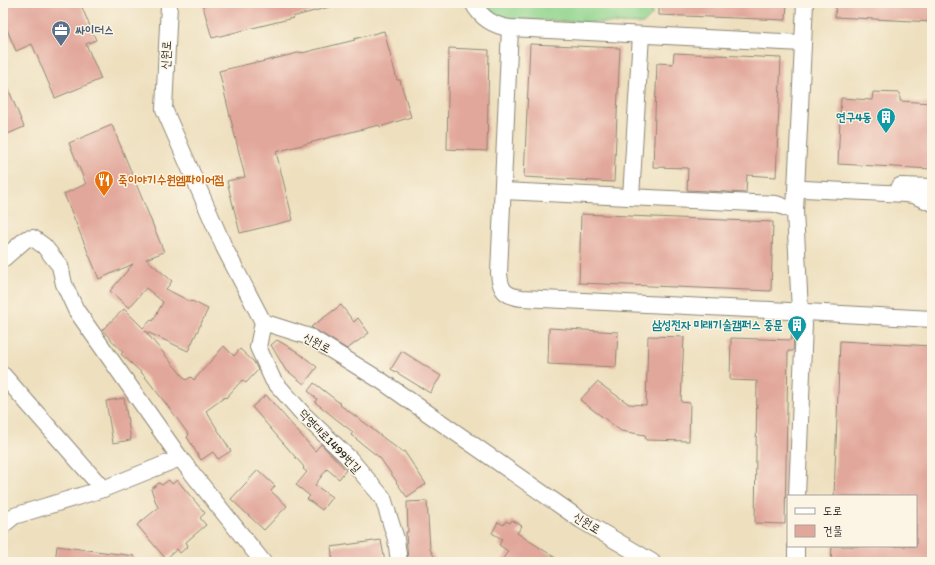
<svg xmlns="http://www.w3.org/2000/svg" width="935" height="565" viewBox="0 0 935 565" font-family="Itim,'Poor Story',sans-serif">
<style>
.garden{fill:#8fd48d;stroke:#5d805c}
.building{fill:#e2a79b}
.lines{fill:none;stroke-linecap:round;stroke-linejoin:round}
.minor-casing{stroke:#8c8675;stroke-width:18}
.minor{stroke:#fff;stroke-width:16}
.labels{text-anchor:middle;stroke-width:3;stroke-linejoin:round;paint-order:stroke}
.service-label{font-size:12px;font-weight:bold;fill:#4e5e75;stroke:#fcf5e5;text-anchor:start}
.street-label{font-size:12px;fill:#2b2b2b;stroke:#fcf5e5}
.culture-label{font-size:12px;font-weight:bold;fill:#0d838f;stroke:#fcf5e5;text-anchor:end}
.food-label{font-size:12px;font-weight:bold;fill:#c56008;stroke:#fcf5e5;text-anchor:start}
</style>
<rect width="100%" height="100%" fill="#fcf5e5"/>
<filter id="ink" filterUnits="userSpaceOnUse"><feTurbulence type="fractalNoise" baseFrequency=".025" numOctaves="2"/><feDisplacementMap in="SourceGraphic" scale="8" xChannelSelector="R" yChannelSelector="G"/><feConvolveMatrix kernelMatrix="1 2 1 2 8 2 1 2 1" color-interpolation-filters="sRGB"/></filter>
<filter id="wash" filterUnits="userSpaceOnUse"><feTurbulence type="fractalNoise" baseFrequency=".012" numOctaves="4" result="noise"/><feDisplacementMap in="SourceGraphic" scale="16" xChannelSelector="R" yChannelSelector="G"/><feGaussianBlur stdDeviation="0.9" result="paint"/><feColorMatrix in="noise" values="0 0 0 0 0 0 0 0 0 0 0 0 0 0 0 0 0 1.4 0 .05"/><feComposite in="paint" operator="in"/></filter>
<g filter="url(#wash)">
<rect width="100%" height="100%" fill="#eee0bf"/>
<path class="garden" d="M484,3H652V15L643,24L499,19Z"/>
<g id="blocks">
<g class="building">
<path d="M3,3H80L96,40L86,44L101,79L55,98L32,44L16,51L3,20Z"/>
<path d="M202,3H332L333,6L292,17L293,18L212,38Z"/>
<path d="M659,3H787L786,20L659,15Z"/>
<path d="M836,3H932V22L835,17Z"/>
<path d="M384,31L397,80H400L411,117L380,127L379,125L323,139H324L276,152L293,220L240,233L227,181L245,177L219,71L257,62V63L302,52V53L355,40L354,39Z"/>
<path d="M530,44L620,48L614,182L524,177Z"/>
<path d="M449,48L489,50L487,151L447,149Z"/>
<path d="M674,53L781,58L776,177L747,175L746,193L687,190L688,168L653,167L657,63L673,64Z"/>
<path d="M3,76L24,127L3,136Z"/>
<path d="M873,92L900,93V101L932,103V169L838,164L841,98L872,100Z"/>
<path d="M112,125L164,252L146,259L172,281L166,289L191,302L192,301L208,309L188,351L145,331L186,380L191,377L194,380L224,346L234,356L240,349L254,362L258,370L246,383L242,380L226,398L225,397L206,411L231,451L218,459L213,452L201,460L187,437L189,435L170,409L142,373L121,354L123,352L102,330L124,309L143,328L151,320L153,321L163,302L146,288L129,308L110,291L133,264L99,279L64,194L86,184L69,143Z"/>
<path d="M581,214L773,222L771,291L579,283Z"/>
<path d="M341,305L354,322L358,318L369,333L347,349L311,327Z"/>
<path d="M549,328L618,332L616,367L548,364Z"/>
<path d="M792,332H794L793,351H788L785,524L755,523L757,381L730,380L731,338L791,340Z"/>
<path d="M648,336L684,337L681,402L690,403L689,441L646,440L645,435L621,431L580,400L597,382L629,404L646,405Z"/>
<path d="M277,340L296,351L317,367L304,384L285,369L271,345Z"/>
<path d="M840,341L932,346V562H831L832,546H916V496H834Z"/>
<path d="M402,351L441,376L430,393L391,369Z"/>
<path d="M314,383L341,404L340,405L372,428V429L402,452L404,451L426,484L407,497L396,482H397L380,458L351,435L353,432L336,419L315,402L317,399L308,391Z"/>
<path d="M266,395L315,451L321,444L346,470L339,479L327,469L315,485L332,497L322,510L307,499L310,496L296,485L307,472L303,469L304,467L252,407Z"/>
<path d="M124,398L131,440L113,443L106,401Z"/>
<path d="M258,470L275,486L271,491L287,506L264,530L231,499Z"/>
<path d="M169,480L172,484L177,480L205,513L200,518L206,525L186,542L188,546L180,553L177,549L166,559L137,525L158,508L151,489L159,483L162,485Z"/>
<path d="M427,501L430,549L437,562H408L406,532H408L407,502Z"/>
<path d="M512,520L522,526L517,533L562,562H501L508,551L499,545L502,539L492,533L498,522L504,525L506,521L510,523Z"/>
<path d="M381,540L385,562H333L331,547Z"/>
<path d="M57,546L134,556V562H55Z"/>
</g>
</g>
</g>
<g filter="url(#ink)">
<use href="#blocks" fill-opacity="0" stroke="#8c8675" stroke-width="1"/>
<g class="lines">
<g class="minor-casing">
<g id="minor">
<path d="M168,3L169,5L164,109L224,247L263,322L310,337L383,382L581,520L652,562"/>
<path d="M473,3C481,18 494,26 510,28L803,43"/>
<path d="M510,28L499,273C500,290 505,296 522,298L770,310L932,319"/>
<path d="M900,186L932,187"/>
<path d="M804,189L906,194L913,195L932,203"/>
<path d="M503,191L776,204L795,211"/>
<path d="M631,197L641,35"/>
<path d="M3,259L26,239L33,238L44,246L60,266L64,284L76,310L180,458L263,562"/>
<path d="M263,322L258,347L273,380L303,414L350,459L383,498L396,539L399,562"/>
<path d="M3,375L103,489L14,516L3,525"/>
<path d="M103,489L180,458"/>
<path d="M797,496L804,324L800,312L795,211L805,3"/>
<path d="M796,562V546"/>
</g>
</g>
<use href="#minor" class="minor"/>
</g>
</g>
<defs>
<g id="office-pin" transform="scale(1)"><path d="M0 17L-7.5 6A9.5 9.5 0 1 1 7.5 6Z" fill="#5c6f8a" stroke="#fcf5e5"/><path d="M-6-3h4V-5.5h4V-3h4V5H-6ZM-1-4.5V-3h2v-1.5ZM-6 0V1H6V0Z" fill="#fff"/></g>
<g id="building-pin" transform="scale(1)"><path d="M0 17L-7.5 6A9.5 9.5 0 1 1 7.5 6Z" fill="#0f9aa8" stroke="#fcf5e5"/><path d="M-4-6H4V6H1V3H-1V6H-4ZM-2.5-4.3h1.7v1.8h-1.7ZM.8-4.3h1.7v1.8H.8ZM-2.5-1h1.7V.8h-1.7ZM.8-1h1.7V.8H.8Z" fill="#fff"/></g>
<g id="restaurant-pin" transform="scale(1)"><path d="M0 17L-7.5 6A9.5 9.5 0 1 1 7.5 6Z" fill="#e8710a" stroke="#fcf5e5"/><path d="M-5-6h1v4h1v-4h1v4h1v-4h1v5L-1.5 .5V6h-2V.5L-5-1ZM5-6V6H3V1.5H1.5Q1.5-4 5-6Z" fill="#fff"/></g>
</defs>
<g fill-rule="evenodd">
<use href="#office-pin" x="61" y="30"/>
<use href="#building-pin" x="886" y="117"/>
<use href="#restaurant-pin" x="104" y="180"/>
<use href="#building-pin" x="797" y="325"/>
</g>
<g class="labels">
<g class="service-label">
<text x="75" y="34">싸이더스</text>
</g>
<g class="street-label">
<text transform="translate(166 55) rotate(-87)" y="4">신원로</text>
<text transform="translate(317 343) rotate(28)" y="4">신원로</text>
<text transform="translate(330 441) rotate(46)" y="4">덕영대로1499번길</text>
<text transform="translate(587 523) rotate(32)" y="4">신원로</text>
</g>
<g class="culture-label">
<text x="872" y="121">연구4동</text>
<text x="783" y="329">삼성전자 미래기술캠퍼스 중문</text>
</g>
<g class="food-label">
<text x="118" y="184">죽이야기수원엠파이어점</text>
</g>
</g>
<rect width="935" height="565" fill="none" stroke="#fcf5e5" stroke-width="16"/>
<rect x="787" y="495" width="130" height="52" fill="#fcf5e5" stroke="#a8a49b"/>
<rect x="795" y="508" width="20" height="6" fill="#ffffff" stroke="#a8a49b"/>
<text x="823" y="515" font-size="12" fill="#2b2b2b">도로</text>
<rect x="795" y="525" width="20" height="12" fill="#e2a79b" stroke="#a8a49b"/>
<text x="823" y="535" font-size="12" fill="#2b2b2b">건물</text>
</svg>
